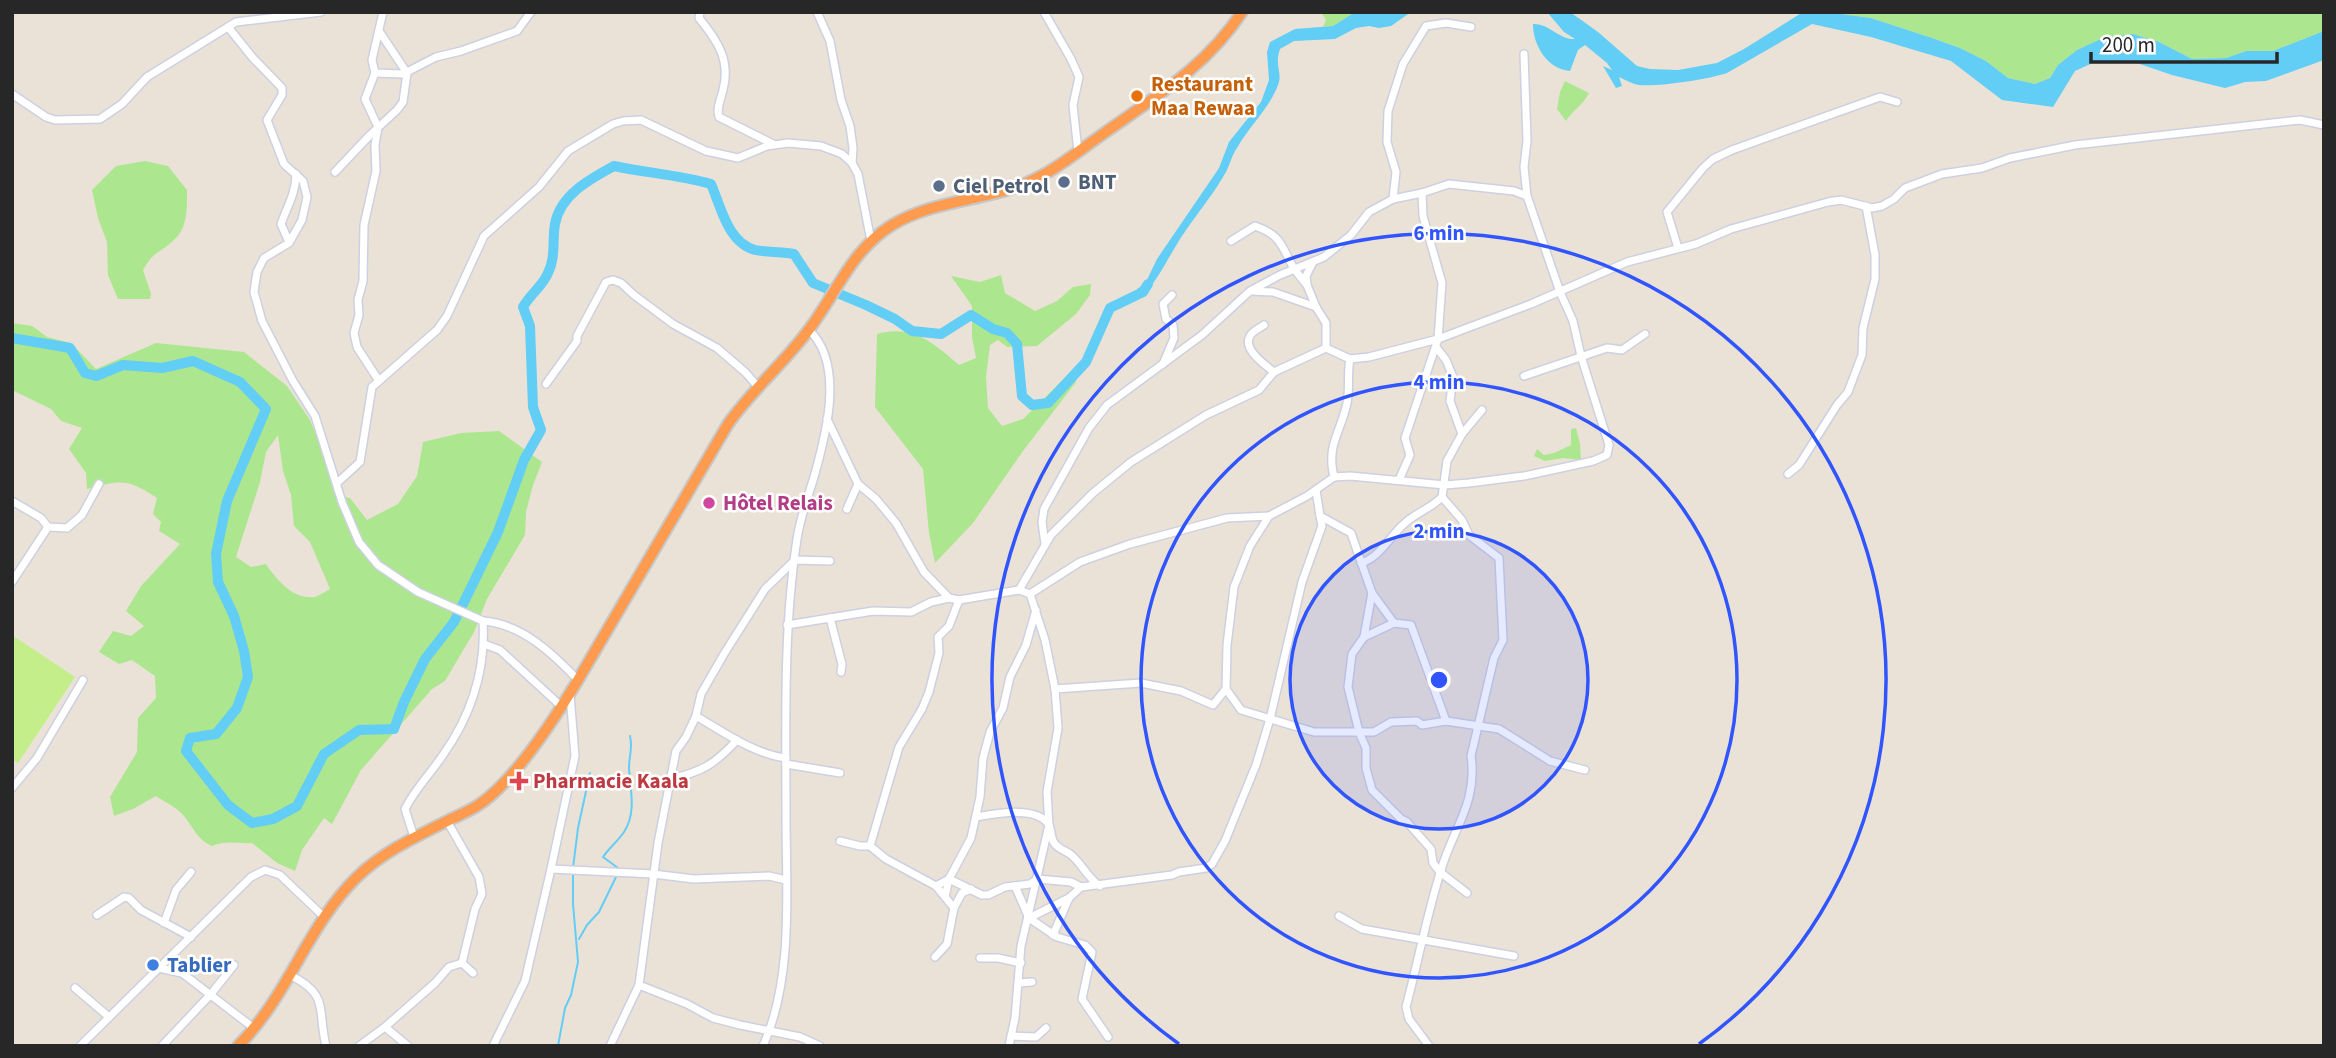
<svg xmlns="http://www.w3.org/2000/svg" width="2336" height="1058" viewBox="0 0 2336 1058" font-family="'Source Sans 3',sans-serif">
<style>
.green{fill:#ace68f;fill-rule:evenodd}
.pitch{fill:#c3ee8a}
.water{fill:#62cdf5}
.lines{fill:none;stroke-linecap:round;stroke-linejoin:round}
.stream{stroke:#62cdf5;stroke-width:2}
.river{stroke:#62cdf5;stroke-width:10}
.minor-casing{stroke:#ccd0e1;stroke-width:10}
.highway-casing{stroke:#c7c7c7;stroke-width:14}
.minor{stroke:#fff;stroke-width:7}
.highway{stroke:#ff9b4e;stroke-width:10}
.ring{fill:none;stroke:#3055ff;stroke-width:3.5}
.food-dot{fill:#e8710a;stroke:#fff;stroke-width:2.5}
.service-dot{fill:#5c6f8a;stroke:#fff;stroke-width:2.5}
.hotel-dot{fill:#d1479c;stroke:#fff;stroke-width:2.5}
.health-dot{fill:#e0444e;stroke:#fff;stroke-width:2.5}
.shop-dot{fill:#3f7fe0;stroke:#fff;stroke-width:2.5}
.labels{text-anchor:middle;stroke-width:5;stroke-linejoin:round;paint-order:stroke}
.food-label{font-size:21px;font-weight:bold;fill:#c56008;stroke:#fff;text-anchor:start}
.service-label{font-size:21px;font-weight:bold;fill:#4e5e75;stroke:#fff;text-anchor:start}
.hotel-label{font-size:21px;font-weight:bold;fill:#b23c85;stroke:#fff;text-anchor:start}
.health-label{font-size:21px;font-weight:bold;fill:#be3a42;stroke:#fff;text-anchor:start}
.shop-label{font-size:21px;font-weight:bold;fill:#366cbe;stroke:#fff;text-anchor:start}
.centre{fill:#3055ff;stroke:#fff;stroke-width:3.5}
.ring-label{font-size:21px;text-anchor:middle;font-weight:bold;fill:#3055ff;stroke:#fff;stroke-width:5;stroke-linejoin:round;paint-order:stroke}
</style>
<rect width="100%" height="100%" fill="#ebe2d7"/>
<g class="green">
<path d="M1321,12H1371L1352,14L1333,26L1323,27L1326,20Z"/>
<path d="M1825,12H2324V31L2273,51H2246L2226,58L2192,59L2159,42L2133,34L2102,39L2077,50L2058,65L2050,78L2035,84L2008,78L1986,61L1960,48L1932,38L1871,18Z"/>
<path d="M1565,81L1589,93C1584,104 1573,110 1566,121L1557,109L1560,92Z"/>
<path d="M145,161L168,166L187,190C187,206 188,227 175,239C160,254 155,249 143,270L151,294L150,299H118L108,275L107,242L98,218L92,190L116,166Z"/>
<path d="M1001,275L1005,293L1035,311L1057,301L1073,287L1091,284L1090,295L1076,314L1037,346L1007,347L998,340L990,345L986,377L988,408L1002,426L1023,419L1072,371L1076,382L1023,451L973,523L935,563L929,533L923,469L875,407L877,334C912,324 934,343 959,365L976,358L972,337V306L951,276L980,282Z"/>
<path d="M12,323L32,326L47,337L71,343L96,369L156,343L244,352L287,386L310,420L333,477L338,496L350,498L367,520L398,504L417,476L423,442L461,433L499,431L542,462L533,485L526,512L525,535L487,599L474,632L445,681L432,689L361,770L332,824L324,818L302,850L295,871L277,863L252,843C238,844 226,840 212,846C195,839 193,824 180,812C174,806 163,801 156,796L133,809L114,816L110,797L137,752L138,718L156,698L155,676L132,660L119,664L99,652L113,631L131,636L144,626L126,611L141,586L180,544L159,531L161,522L153,514L157,498C127,478 121,480 87,489L86,473L69,449L82,428L61,421L51,409L12,390ZM278,435L283,471L291,495L294,526L310,542L330,589C326,591 319,596 315,597C293,600 276,579 266,564L251,567L236,557L260,482L266,452Z"/>
<path d="M1576,428L1580,444L1581,460L1563,458L1545,461L1534,456L1537,449L1544,455L1554,453L1571,445V429Z"/>
</g>
<path class="pitch" d="M15,637L75,677L18,763L12,759V641Z"/>
<g class="water">
<path d="M1371,12H1411L1391,26L1379,28L1369,26L1356,28L1335,39L1294,41L1280,49C1274,66 1283,73 1278,85C1269,109 1249,126 1237,148C1232,155 1230,164 1226,172C1213,195 1195,216 1180,239C1168,258 1158,280 1142,297L1137,289L1145,284L1157,259L1219,168L1229,142L1261,102L1269,80L1267,52L1270,42L1295,29L1333,26L1352,14Z"/>
<path d="M1547,12H1570L1598,32L1637,66L1650,69L1678,70L1717,63L1744,49L1803,12H1825L1871,18L1932,38L1960,48L1986,61L2008,78L2035,84L2050,78L2058,65L2077,50L2101,39L2133,34L2159,42L2192,59L2226,58L2246,51H2273L2324,31V60L2266,81L2245,82L2225,88L2172,75L2134,62L2097,61L2075,71L2053,107L2002,100L1951,61L1871,37L1812,24L1727,73C1710,79 1658,87 1639,85C1632,84 1626,80 1619,77L1622,86L1616,88L1603,66L1612,70L1607,63L1585,45L1578,50L1570,71C1547,69 1533,45 1533,24C1549,23 1559,40 1575,39L1564,32Z"/>
</g>
<g class="lines">
<g class="stream">
<path d="M573,868L578,828L590,773"/>
<path d="M618,870V868L603,857C609,848 618,841 624,832C637,812 630,789 629,768C629,756 633,748 630,736"/>
<path d="M579,939L587,925L599,912L617,875"/>
<path d="M558,1046L565,1008L571,995L578,962L573,904V874"/>
</g>
<path class="river" d="M12,338L70,348L85,373L96,376L123,365L162,368L193,361L240,382L266,409L227,501L216,554L218,582L234,616L244,651L248,677L237,708L216,734L190,738L186,751L228,805L252,823L273,819L297,806L324,754L359,730L394,729L404,702L425,659L454,622L465,600L498,532L524,460L541,430L533,407L530,326L523,307C531,293 542,287 548,273C556,257 552,241 555,224C560,195 590,179 614,166C647,173 679,175 711,184C721,207 728,243 755,250C763,252 784,252 794,254L813,283L866,305L895,319L912,331L941,334L971,315L993,329L1007,333L1017,344L1022,396L1032,405L1048,403L1086,362L1110,308L1143,292L1148,284"/>
<g class="minor-casing">
<g id="minor">
<path d="M700,12L699,18C717,40 731,60 723,90C721,99 716,108 719,117L773,144"/>
<path d="M817,12L830,41L841,100L850,126L853,148L852,163"/>
<path d="M1044,12L1071,59L1079,77L1073,105L1078,152"/>
<path d="M228,27L253,58L282,88V95L267,120L284,164L303,181L307,197L302,220L289,243L264,258L257,272L254,292L262,321L293,381L315,416L342,502L359,542L378,565L418,592L483,621C522,624 552,653 578,680"/>
<path d="M1524,54L1527,141L1524,167L1527,196"/>
<path d="M375,73L403,74L436,57L461,51L517,31L531,12"/>
<path d="M12,94L46,117L55,120L100,119L122,104L147,77L236,22L321,12"/>
<path d="M335,172L370,135L397,110L403,102L407,73L379,31"/>
<path d="M1393,199L1396,172L1387,142L1388,111L1403,64L1426,26L1446,23L1471,27"/>
<path d="M1231,241L1255,226C1281,235 1281,245 1293,267C1297,273 1302,279 1307,285"/>
<path d="M289,242L281,224C287,207 296,193 296,174"/>
<path d="M1678,248L1667,212L1703,168L1713,159L1732,150L1880,97L1897,102"/>
<path d="M1313,262L1306,276L1307,285L1316,307L1326,323V348"/>
<path d="M1251,291L1273,292L1316,307"/>
<path d="M1264,325C1260,328 1252,331 1250,336C1242,349 1265,365 1274,372"/>
<path d="M1436,347L1446,360L1453,377L1450,401L1462,434"/>
<path d="M1163,364L1174,338L1173,325L1166,319L1163,304L1172,295"/>
<path d="M1524,376L1607,348L1622,350L1645,334"/>
<path d="M379,381L357,347L354,333L359,315L358,300L363,281L364,225L376,171L375,145L378,127L365,99L375,73L372,60L383,12"/>
<path d="M546,384L577,341V336L606,282L613,280L621,283L634,295L673,324L717,348L746,373L758,387"/>
<path d="M827,419L858,484L876,499L896,523L924,572L949,598"/>
<path d="M1788,474L1799,465L1837,405L1848,392L1862,355L1863,328L1875,279V255L1866,206"/>
<path d="M1334,477C1326,445 1341,432 1347,403C1350,388 1347,373 1350,359"/>
<path d="M1399,480L1410,455L1405,438L1438,339L1442,283L1423,216L1422,193"/>
<path d="M337,483L360,462L372,387L437,330L447,316L484,236L539,187L568,151L613,124L623,121L641,120L706,151L738,158L767,146L788,143L821,146L842,154L852,163L858,174L871,241"/>
<path d="M1316,490L1320,516L1351,533L1372,593L1394,623L1411,625L1446,721"/>
<path d="M12,501L41,518L48,527L67,528L82,515L99,484"/>
<path d="M847,509L858,484"/>
<path d="M1269,516L1250,546L1234,587L1227,645L1226,689L1241,710L1314,732H1374L1391,722L1417,721L1422,725L1446,721L1499,729L1550,761L1585,770"/>
<path d="M1361,563C1382,557 1392,531 1410,519C1421,511 1432,507 1442,497"/>
<path d="M12,582L48,527"/>
<path d="M1019,590L1051,535L1093,493L1131,462L1206,415L1259,390L1274,372L1326,348L1350,359L1369,357L1438,339L1531,304L1627,262L1696,244L1731,229L1828,202L1841,200L1872,208L1882,206L1894,199L1905,188L1942,174L1982,168L2010,158L2075,145L2300,120L2324,125"/>
<path d="M1372,593L1364,637L1352,654L1348,687L1359,732L1366,748V768L1372,790L1401,819L1407,822L1431,849L1433,863L1440,872L1467,893"/>
<path d="M1036,610L1026,645L1010,677L1003,708L990,732L983,758L980,797L971,838L949,879L982,895H988L1005,887L1030,884L1038,879L1071,882L1081,887"/>
<path d="M830,618L842,664L841,672"/>
<path d="M787,625L873,611L911,612L931,602L949,598L959,600L1019,590L1030,594L1080,562L1130,544L1227,518L1269,516L1307,496L1334,477L1350,476L1445,485L1469,483L1524,476L1593,461L1607,455L1609,445L1581,356L1573,321L1560,292L1527,196L1514,191L1449,184L1422,193L1393,199L1369,212L1351,235L1324,257L1280,275L1250,291L1202,335L1107,405L1089,428L1044,509L1042,522L1045,544"/>
<path d="M1364,637L1394,623"/>
<path d="M484,644L500,650L562,707"/>
<path d="M1055,689L1141,683L1181,691L1213,705L1226,689"/>
<path d="M696,716C723,732 754,754 786,758"/>
<path d="M786,764L840,773"/>
<path d="M670,779C702,772 715,764 737,740"/>
<path d="M12,788L37,758L83,680"/>
<path d="M976,817C994,814 1037,805 1049,825C1051,830 1051,836 1053,841C1056,848 1064,850 1070,854C1082,863 1087,878 1100,886"/>
<path d="M447,821L479,877L482,894L475,909L462,963"/>
<path d="M414,837L405,809C415,789 431,773 443,755C472,714 486,671 483,621"/>
<path d="M840,841L860,846H870L886,859L936,886"/>
<path d="M870,846L899,747L922,709L929,692L939,653L938,637L949,626L959,600"/>
<path d="M551,869L653,874L694,879L769,876L786,880"/>
<path d="M1015,886L1029,918L1057,937L1085,945L1092,952L1082,999L1108,1037"/>
<path d="M945,897L949,879L936,886L954,908"/>
<path d="M97,915L124,897L129,898L141,910L191,937"/>
<path d="M1339,916L1362,929L1514,956"/>
<path d="M1029,918L1069,898"/>
<path d="M164,923L176,890L191,872"/>
<path d="M1053,935L1069,898L1081,887L1172,875L1179,872L1206,868L1212,864L1225,841L1256,765L1270,719L1302,582L1322,526L1320,516"/>
<path d="M935,957L947,944L954,908L962,893L971,889"/>
<path d="M980,958H998L1021,963"/>
<path d="M159,968L182,973L255,1029"/>
<path d="M290,975C330,995 317,1009 326,1046"/>
<path d="M1019,983L1032,982"/>
<path d="M639,985L687,1004L713,1018L740,1025L800,1037L820,1046"/>
<path d="M75,988L109,1017"/>
<path d="M385,1027L435,983L449,967L462,963L473,973"/>
<path d="M1011,1036L1036,1037L1046,1028"/>
<path d="M80,1046L251,877L265,870L280,875L324,917"/>
<path d="M162,1046L211,994L234,965"/>
<path d="M359,1046L385,1027L408,1046"/>
<path d="M493,1046L525,981L551,869L575,756L570,695"/>
<path d="M610,1046L639,985L658,843L676,751L686,737L696,716L701,694L724,654L765,589L795,560L830,561"/>
<path d="M763,1046C794,978 786,888 786,815C786,723 783,630 797,539C800,518 808,497 814,477C826,435 845,364 809,330"/>
<path d="M1009,1046L1015,1018L1021,946L1049,825L1047,792L1058,728L1055,689L1045,640L1030,594"/>
<path d="M1429,1046L1409,1019L1406,1007C1418,962 1427,914 1441,870C1453,829 1478,802 1471,756L1494,658L1503,640L1499,558L1469,535L1462,520L1442,497L1447,461L1462,434L1482,410"/>
</g>
</g>
<g class="highway-casing">
<path id="highway" d="M238,1046C289,995 307,926 357,877C383,852 415,837 447,821C457,816 470,811 480,804C516,779 555,718 578,680L728,424C751,391 783,364 807,332C836,295 850,251 892,225C928,203 973,201 1013,188C1048,177 1074,154 1103,134C1155,97 1207,66 1242,12"/>
</g>
<use href="#minor" class="minor"/>
<use href="#highway" class="highway"/>
</g>
<circle cx="1439" cy="680" r="149" fill="#3055ff" fill-opacity=".12"/>
<g class="ring">
<circle cx="1439" cy="680" r="149"/>
<circle cx="1439" cy="680" r="298"/>
<path d="M1179 1044A447 447 0 1 1 1699 1044"/>
</g>
<circle class="food-dot" cx="1137" cy="96" r="7"/>
<g class="service-dot">
<circle cx="1064" cy="182" r="7"/>
<circle cx="939" cy="186" r="7"/>
</g>
<circle class="hotel-dot" cx="709" cy="503" r="7"/>
<path class="health-dot" d="M515.5 770.5h7v7h7v7h-7v7h-7v-7h-7v-7h7z"/>
<circle class="shop-dot" cx="153" cy="965" r="7"/>
<g class="labels">
<g class="food-label">
<text x="1151" y="91">Restaurant<tspan x="1151" dy="24">Maa Rewaa</tspan></text>
</g>
<g class="service-label">
<text x="1078" y="189">BNT</text>
<text x="953" y="193">Ciel Petrol</text>
</g>
<g class="hotel-label">
<text x="723" y="510">Hôtel Relais</text>
</g>
<g class="health-label">
<text x="533" y="788">Pharmacie Kaala</text>
</g>
<g class="shop-label">
<text x="167" y="972">Tablier</text>
</g>
</g>
<circle cx="1439" cy="680" r="10" class="centre"/>
<g class="ring-label">
<text x="1439" y="240">6 min</text>
<text x="1439" y="389">4 min</text>
<text x="1439" y="538">2 min</text>
</g>
<rect width="2336" height="1058" fill="none" stroke="#272727" stroke-width="28"/>
<path d="M2091 52v10h186v-10" fill="none" stroke="#272727" stroke-width="3.5"/>
<text x="2102" y="52" font-size="21" fill="#272727" stroke="#ffffff" stroke-width="5" paint-order="stroke">200 m</text>
</svg>
